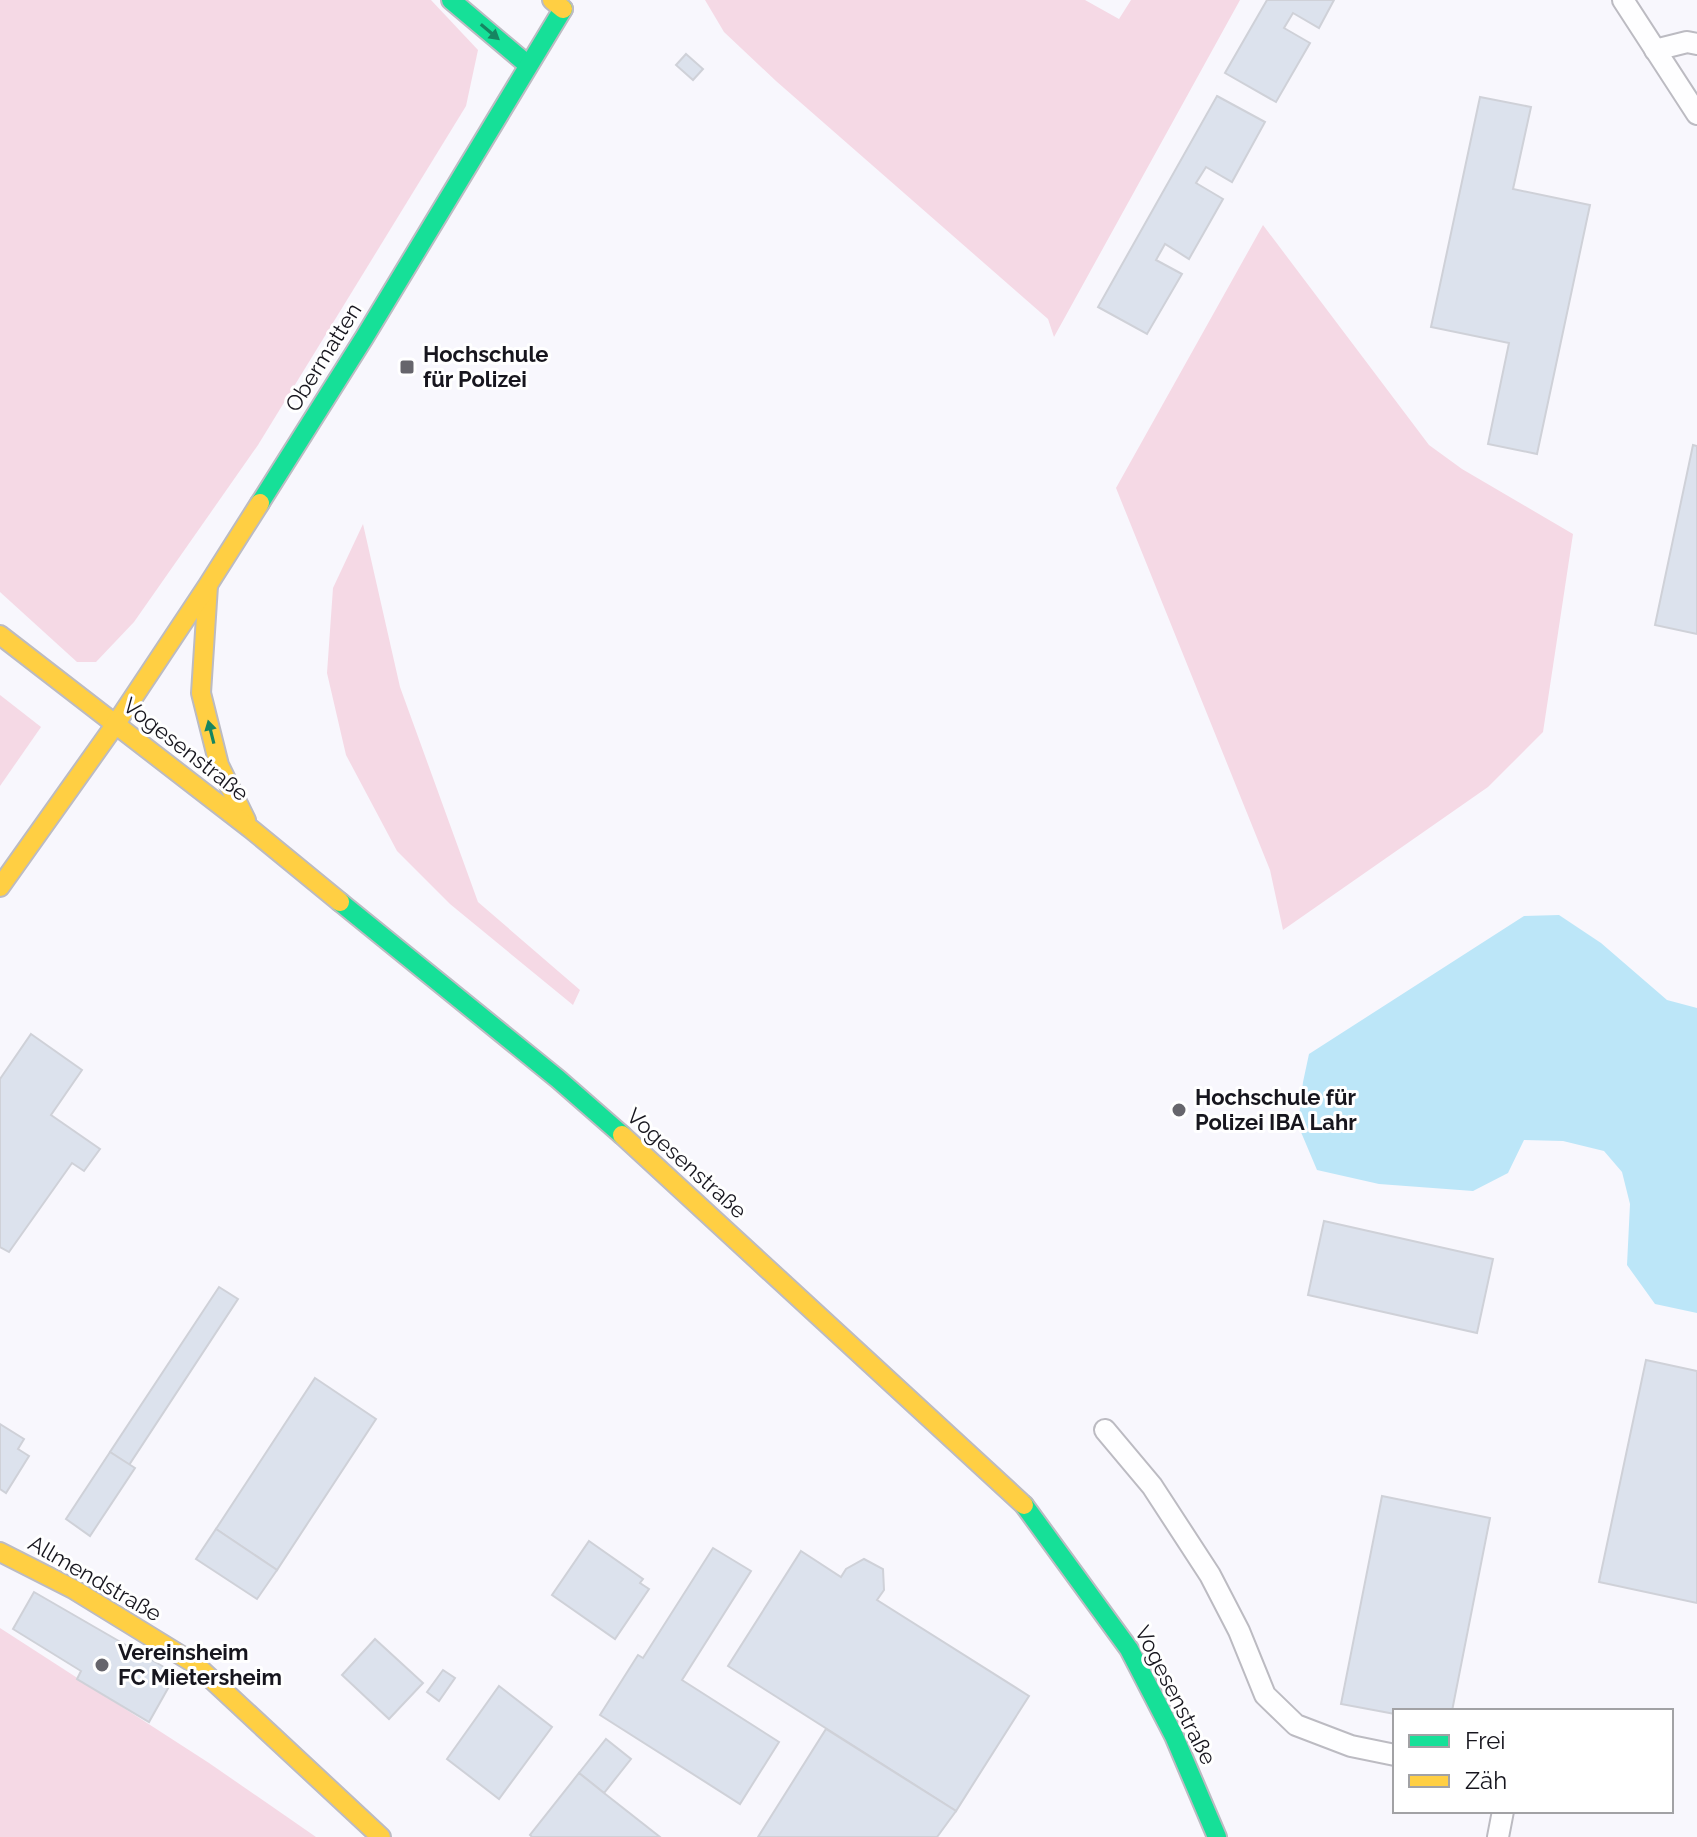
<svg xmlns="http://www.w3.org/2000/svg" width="1697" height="1837" viewBox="0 0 1697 1837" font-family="Raleway,sans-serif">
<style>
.green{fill:#f5d9e5}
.water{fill:#bce6f8}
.building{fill:#dce2ed;stroke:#cfd1d8;stroke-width:2}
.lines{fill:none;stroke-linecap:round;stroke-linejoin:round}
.lane-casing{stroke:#bcbbc2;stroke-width:24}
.fast-casing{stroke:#bcbbc2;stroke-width:22}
.slow-casing{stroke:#bcbbc2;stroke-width:22}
.lane{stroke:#fefeff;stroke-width:20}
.fast{stroke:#16e098;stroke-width:18}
.slow{stroke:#ffcf43;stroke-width:18}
.oneway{fill:#168561}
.poi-dot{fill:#66656c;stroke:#fff;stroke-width:3}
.labels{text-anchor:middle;stroke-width:6;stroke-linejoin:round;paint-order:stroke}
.poi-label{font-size:22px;font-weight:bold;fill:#17161e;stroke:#fff;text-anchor:start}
.street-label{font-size:22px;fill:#17161e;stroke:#fff}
</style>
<rect width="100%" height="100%" fill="#f8f7fd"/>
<g class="green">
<path d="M0,0H431L478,50L466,106L258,445L134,622L96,662H77L0,592Z"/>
<path d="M705,0H1085L1119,19L1131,0H1240L1054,337L1048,319L776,81L724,32Z"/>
<path d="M1263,225L1429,445L1462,469L1573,534L1543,732L1488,787L1283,930L1270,870L1116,488Z"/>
<path d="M363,524L400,687L478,902L580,990L573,1005L450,904L397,851L346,755L327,673L333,588Z"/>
<path d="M0,695L41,727L0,786Z"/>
<path d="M0,1628L209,1763L316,1837H0Z"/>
</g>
<path class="water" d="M1559,915L1601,943L1667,1000L1697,1008V1313L1655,1304L1627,1265L1630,1204L1622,1172L1604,1151L1563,1141L1524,1140L1508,1173L1473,1191L1379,1184L1317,1170L1298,1125L1303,1082L1309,1054L1524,916Z"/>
<g class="building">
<path d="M1267,0H1334L1319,28L1293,13L1284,28L1310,43L1276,102L1225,73Z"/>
<path d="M686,54L703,69L693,80L676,65Z"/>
<path d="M1217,96L1265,122L1232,182L1206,167L1196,183L1223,199L1189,259L1165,244L1156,260L1182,274L1147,334L1098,307Z"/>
<path d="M1480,97L1531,107L1513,189L1590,205L1537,454L1488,444L1509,343L1431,327Z"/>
<path d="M1693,445L1697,446V634L1655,625Z"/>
<path d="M31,1034L82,1070L51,1115L100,1149L84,1171L72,1163L9,1252L0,1247V1079Z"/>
<path d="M1324,1221L1493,1259L1477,1333L1308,1295Z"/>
<path d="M219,1287L238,1299L129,1465L110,1452Z"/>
<path d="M1646,1360L1697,1371V1603L1599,1582Z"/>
<path d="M315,1378L376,1419L277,1570L216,1529Z"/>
<path d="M0,1424L24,1439L18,1449L29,1456L6,1493L0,1489Z"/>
<path d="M110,1452L135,1468L90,1536L66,1519Z"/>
<path d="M1382,1496L1490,1518L1452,1711H1395V1714L1341,1704Z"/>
<path d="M216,1529L277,1570L257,1599L196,1559Z"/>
<path d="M589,1541L643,1579L640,1583L649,1589L615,1639L552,1595Z"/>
<path d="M713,1548L751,1571L682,1680L779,1742L740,1804L600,1715L638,1655L643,1658Z"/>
<path d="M801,1551L841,1577L846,1569L864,1559L883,1569L884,1590L877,1600L1029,1696L956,1811L728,1666Z"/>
<path d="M34,1592L176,1674L149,1722L77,1679L81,1671L13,1629Z"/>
<path d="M375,1639L423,1683L389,1719L342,1675Z"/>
<path d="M443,1670L455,1678L439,1701L427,1692Z"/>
<path d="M499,1686L552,1727L499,1799L447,1759Z"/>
<path d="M826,1729L956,1811L937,1837H758Z"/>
<path d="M606,1739L631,1759L604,1793L579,1773Z"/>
<path d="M579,1773L604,1793L660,1837H532L530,1835Z"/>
</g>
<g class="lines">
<g class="lane-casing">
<g id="lane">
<path d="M1623,0L1697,114"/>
<path d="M1655,50L1687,42L1697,44"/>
<path d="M1105,1430L1152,1486L1210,1575L1239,1631L1265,1695L1296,1725L1351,1746L1395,1755"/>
<path d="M1498,1837L1503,1811"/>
</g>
</g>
<g class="fast-casing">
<g id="fast">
<path d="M451,0L528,65"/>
<path d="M260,503L364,338L563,9"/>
<path d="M340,902L558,1079L622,1135"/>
<path d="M1024,1505L1129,1649L1174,1736L1217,1837"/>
</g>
</g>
<g class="slow-casing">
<g id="slow">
<path d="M552,0L563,9"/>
<path d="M208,586L201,693L219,765L246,820"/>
<path d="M0,635L251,829L340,902"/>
<path d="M0,887L115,725L208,585L260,503"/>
<path d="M622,1135L1024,1505"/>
<path d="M0,1552L73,1589L195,1664L381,1837"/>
</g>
</g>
<use href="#lane" class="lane"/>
<use href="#fast" class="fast"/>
<use href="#slow" class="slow"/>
</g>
<defs><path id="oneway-solid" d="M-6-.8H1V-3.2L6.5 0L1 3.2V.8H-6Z" transform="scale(2)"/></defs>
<g class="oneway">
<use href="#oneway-solid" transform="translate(490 32) rotate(40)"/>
<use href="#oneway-solid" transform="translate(211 732) rotate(-104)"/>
</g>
<g class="poi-dot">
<rect x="399" y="359" width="16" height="16" rx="4"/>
<circle cx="1179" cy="1110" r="8"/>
<circle cx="102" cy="1665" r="8"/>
</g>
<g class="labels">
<g class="poi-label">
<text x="423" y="362">Hochschule<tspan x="423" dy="25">für Polizei</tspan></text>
<text x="1195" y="1105">Hochschule für<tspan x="1195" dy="25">Polizei IBA Lahr</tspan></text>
<text x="118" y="1660">Vereinsheim<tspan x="118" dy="25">FC Mietersheim</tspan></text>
</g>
<g class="street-label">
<text transform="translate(323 357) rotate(-58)" y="8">Obermatten</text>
<text transform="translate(186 749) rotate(38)" y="8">Vogesenstraße</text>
<text transform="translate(687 1163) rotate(42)" y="8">Vogesenstraße</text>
<text transform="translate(95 1578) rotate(30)" y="8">Allmendstraße</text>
<text transform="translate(1176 1695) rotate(63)" y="8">Vogesenstraße</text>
</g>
</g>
<rect x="1393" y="1709" width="280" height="104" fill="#ffffff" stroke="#a2a2a5" stroke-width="2"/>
<rect x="1409" y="1735" width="40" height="12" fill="#16e098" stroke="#a2a2a5" stroke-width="2"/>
<text x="1465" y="1749" font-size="24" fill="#17161e">Frei</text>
<rect x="1409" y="1775" width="40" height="12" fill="#ffcf43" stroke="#a2a2a5" stroke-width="2"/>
<text x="1465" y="1789" font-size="24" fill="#17161e">Zäh</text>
</svg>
